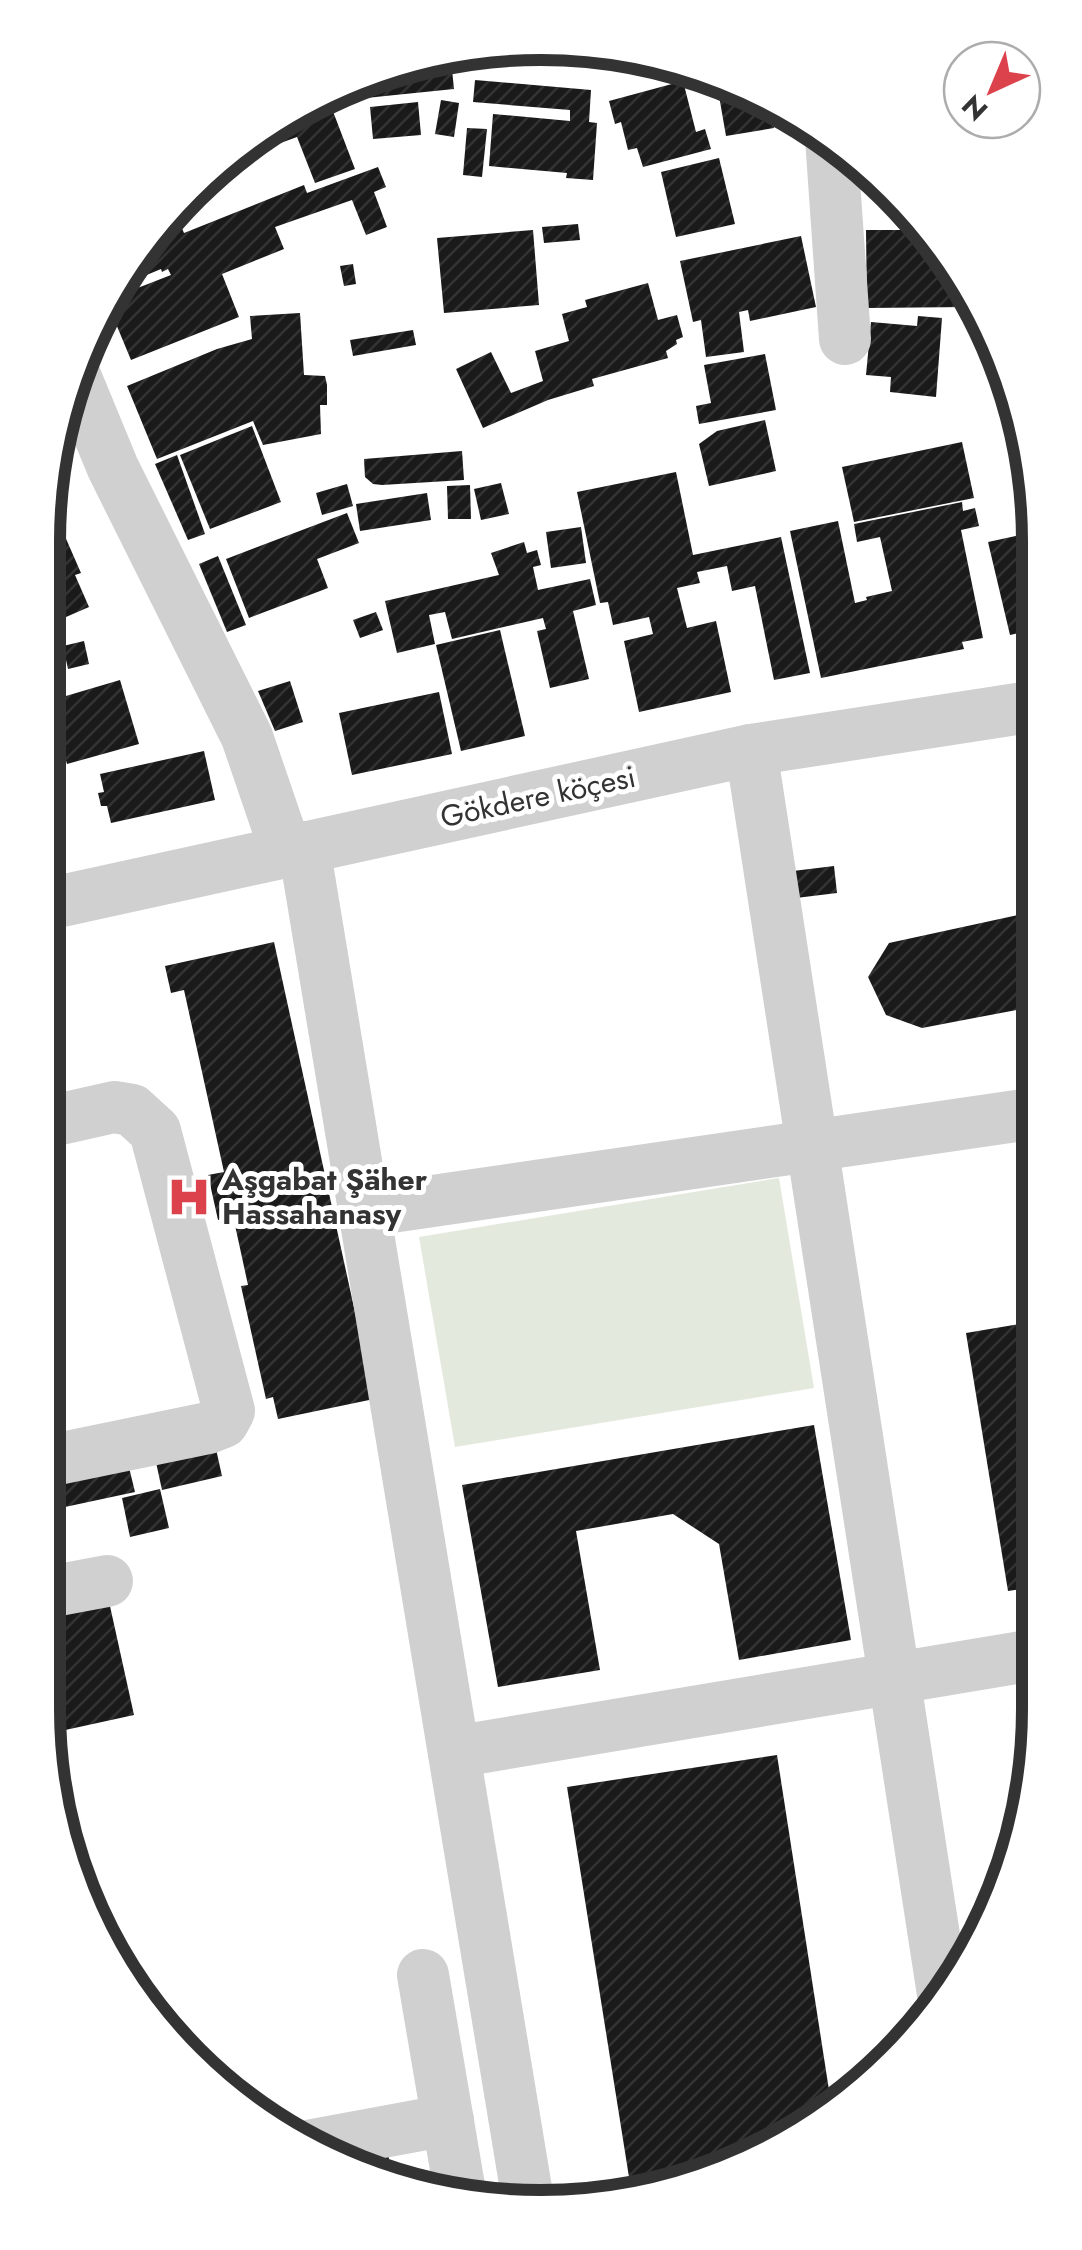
<svg xmlns="http://www.w3.org/2000/svg" width="1082" height="2250" viewBox="0 0 1082 2250" font-family="Jost,sans-serif">
<style>
.pitch{fill:#e3e9dc}
.building{fill:url(#building-hatch)}
.lines{fill:none;stroke-linecap:round;stroke-linejoin:round}
.minor{stroke:#d0d0d0;stroke-width:52}
.labels{text-anchor:middle;stroke-width:10;stroke-linejoin:round;paint-order:stroke}
.street-label{font-size:30px;fill:#333;stroke:#fff}
.poi-label{font-size:30px;font-weight:bold;fill:#333;stroke:#fff;text-anchor:start}
.rim{fill:none;stroke:#333;stroke-width:12}
</style>
<defs>
<pattern id="building-hatch" width="6" height="6" patternUnits="userSpaceOnUse" patternTransform="scale(2.5)"><rect width="6" height="6" fill="#1a1a1a"/><path d="M-1 1l2-2M0 6l6-6M5 7l2-2" fill="none" stroke="#333"/></pattern>
</defs>
<rect width="100%" height="100%" fill="#fff"/>
<path class="pitch" d="M779,1178L814,1388L455,1447L419,1237Z"/>
<g class="building">
<path d="M451,60L454,89L356,99L354,80Z"/>
<path d="M719,78L732,81L788,113L772,115L774,128L726,136L718,90L721,89Z"/>
<path d="M475,80L591,90L589,122L597,123L593,180L566,178L567,173L489,166L493,114L570,121V110L473,102Z"/>
<path d="M683,81L696,132L705,129L711,149L643,167L637,148L628,150L621,122L615,124L609,101Z"/>
<path d="M345,84L348,93L329,101L355,169L315,183L297,137L275,145L270,134Z"/>
<path d="M441,100L459,103L454,137L435,134Z"/>
<path d="M418,102L421,135L373,139L370,107Z"/>
<path d="M467,128L487,129L482,177L463,175Z"/>
<path d="M719,158L735,224L676,237L661,172Z"/>
<path d="M378,167L386,187L374,192L387,227L366,235L352,200L275,227L284,249L222,274L239,317L131,360L109,307L117,296L171,275L168,269L162,272L161,269L125,284L174,210L184,233L304,185L307,193Z"/>
<path d="M578,224L580,240L544,243L542,227Z"/>
<path d="M533,230L539,305L444,313L437,238Z"/>
<path d="M866,230H929L968,291V307L867,308Z"/>
<path d="M801,236L816,307L750,321L748,310L739,312L744,352L706,357L701,320L693,322L680,261Z"/>
<path d="M353,264L356,284L344,286L340,266Z"/>
<path d="M648,283L658,320L677,315L683,337L676,340L677,344L666,351L668,358L592,379L594,386L548,400L483,428L456,369L491,352L511,393L543,381L535,351L569,341L562,314L587,307L585,300Z"/>
<path d="M300,313L304,375L325,376L327,385V405H320L321,434L263,445L253,421L157,459L127,386L217,349L252,339L250,316Z"/>
<path d="M918,316L942,318L936,397L890,392L891,377L866,375L871,322L917,326Z"/>
<path d="M413,330L416,345L353,356L350,340Z"/>
<path d="M765,354L776,410L699,424L696,406L711,403L704,365Z"/>
<path d="M765,420L776,471L709,486L699,444L717,431Z"/>
<path d="M252,426L281,502L210,529L180,455Z"/>
<path d="M962,442L974,498L854,522L842,467Z"/>
<path d="M462,451L464,480L382,485L373,484L365,477L364,459Z"/>
<path d="M177,455L205,534L188,540L155,464Z"/>
<path d="M676,472L693,555L781,537L810,673L774,680L755,586L732,591L727,566L697,572L700,583L677,588L687,628L716,621L731,692L639,712L624,641L653,634L649,617L613,625L608,602L600,603L577,492Z"/>
<path d="M501,483L509,514L481,520L474,489Z"/>
<path d="M347,484L353,506L322,515L316,493Z"/>
<path d="M470,485L471,519H448L447,486Z"/>
<path d="M427,493L431,520L360,531L356,504Z"/>
<path d="M962,502L963,511L975,508L979,526L961,530L983,638L962,642L964,649L821,678L790,531L838,521L855,603L867,600L866,597L892,591L880,537L857,542L854,524Z"/>
<path d="M347,513L359,543L317,559L328,588L249,618L226,559Z"/>
<path d="M60,525L81,573L75,575L89,607L43,627V540L44,532Z"/>
<path d="M581,527L586,563L551,568L546,532Z"/>
<path d="M1035,532L1036,629L1010,635L988,542Z"/>
<path d="M524,542L527,553L537,550L541,565L533,567L538,590L590,579L596,605L573,611L589,679L550,688L537,631L546,629L543,618L452,639L445,612L429,615L435,644L397,653L385,601L499,575L491,553Z"/>
<path d="M218,556L246,625L227,632L199,564Z"/>
<path d="M376,612L383,630L360,638L353,620Z"/>
<path d="M500,630L525,736L461,751L436,645Z"/>
<path d="M84,641L89,664L68,669L63,646Z"/>
<path d="M120,680L139,744L67,764L49,701Z"/>
<path d="M290,681L303,722L275,731L258,691Z"/>
<path d="M439,692L452,754L352,775L339,713Z"/>
<path d="M204,751L215,800L111,823L107,806H101L98,793L104,792L100,774Z"/>
<path d="M834,866L837,893L796,898L793,871Z"/>
<path d="M1037,911V1006L922,1028L886,1015L868,977L889,943Z"/>
<path d="M274,942L374,1399L278,1419L273,1397L266,1399L241,1286L248,1285L233,1216L218,1220L208,1175L224,1172L184,990L171,993L165,966Z"/>
<path d="M1038,1321L1039,1586L1008,1591L966,1333Z"/>
<path d="M814,1425L851,1640L739,1660L719,1544L673,1514L576,1531L600,1670L498,1687L462,1485Z"/>
<path d="M214,1440L222,1476L162,1490L154,1453Z"/>
<path d="M125,1451L135,1492L65,1507L56,1466Z"/>
<path d="M160,1489L169,1528L130,1537L122,1498Z"/>
<path d="M108,1597L134,1715L47,1734L43,1709V1649L58,1646L50,1609Z"/>
<path d="M777,1755L831,2103L762,2156L632,2196L567,1787Z"/>
<path d="M387,2149L391,2169L376,2172L339,2159Z"/>
</g>
<g class="lines">
<g class="minor">
<path d="M831,138L845,339"/>
<path d="M75,376L113,468L247,737L286,851"/>
<path d="M751,750L943,1994"/>
<path d="M304,847L528,2201"/>
<path d="M43,905L751,750L1036,706"/>
<path d="M364,1211L1037,1113"/>
<path d="M43,1462L208,1428L223,1422L229,1411L155,1131L132,1110L114,1107L43,1123"/>
<path d="M43,1593L107,1581"/>
<path d="M454,1752L1039,1654"/>
<path d="M423,1975L461,2198"/>
<path d="M307,2146L448,2120"/>
</g>
</g>
<defs>
<g id="hospital-bare" transform="scale(3.45)"><path d="M-5-5h3v3.5h4V-5h3V5h-3V1.5h-4V5h-3Z" fill="#dc424c" stroke="#fff" stroke-width="2.5" paint-order="stroke"/></g>
</defs>
<g fill-rule="evenodd">
<use href="#hospital-bare" x="189" y="1197"/>
</g>
<g class="labels">
<g class="street-label">
<text transform="translate(538 797) rotate(-12)" y="10">Gökdere köçesi</text>
</g>
<g class="poi-label">
<text x="222" y="1190">Aşgabat Şäher<tspan x="222" dy="34">Hassahanasy</tspan></text>
</g>
</g>
<path d="M0 0H1082V2250H0ZM541 60H541A481 481 0 0 1 1022 541V1709A481 481 0 0 1 541 2190H541A481 481 0 0 1 60 1709V541A481 481 0 0 1 541 60Z" fill="#fff" fill-rule="evenodd"/>
<path class="rim" d="M541 60H541A481 481 0 0 1 1022 541V1709A481 481 0 0 1 541 2190H541A481 481 0 0 1 60 1709V541A481 481 0 0 1 541 60Z"/>
<g transform="translate(992 90) rotate(224)"><circle r="48" fill="#ffffff" stroke="#adadad" stroke-width="2.5"/>
<path d="M0-8L18 38L0 25L-18 38Z" fill="#dc424c"/>
<text y="-15" font-size="28" font-weight="bold" text-anchor="middle" fill="#333333">N</text>
</g>
</svg>
